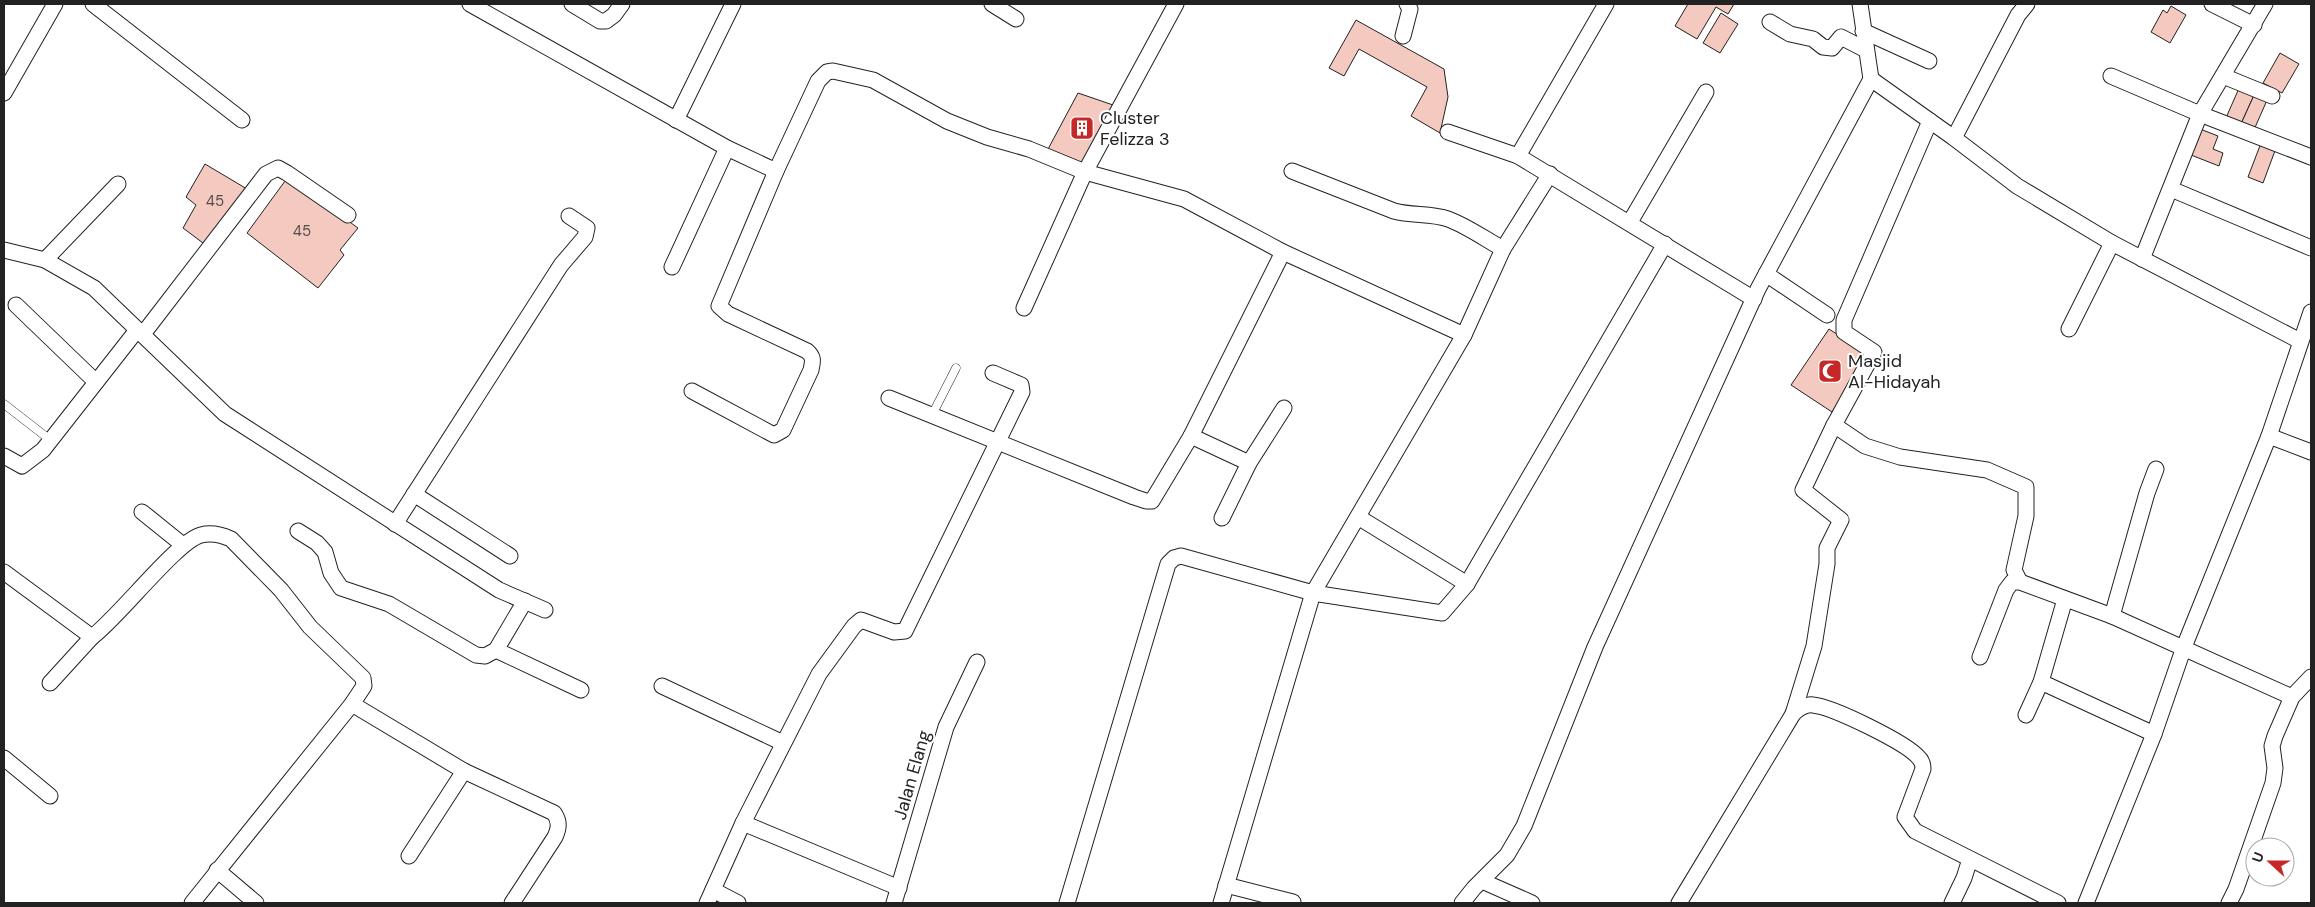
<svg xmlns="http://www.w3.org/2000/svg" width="2315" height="907" font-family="'DM Sans',sans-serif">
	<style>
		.building { fill: #f3c9c0; stroke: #222 }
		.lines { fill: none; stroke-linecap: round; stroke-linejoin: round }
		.lane-casing { stroke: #222; stroke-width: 9 }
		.street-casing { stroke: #222; stroke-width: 17 }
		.lane { stroke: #fff; stroke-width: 8 }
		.street { stroke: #fff; stroke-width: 15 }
		.labels { text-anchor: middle; stroke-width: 4; stroke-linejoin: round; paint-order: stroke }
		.number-label { font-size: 15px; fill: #564c4a }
		.poi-label { font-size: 18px; fill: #222; stroke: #fff; text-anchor: start }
		.street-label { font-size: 18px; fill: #222; stroke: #fff }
	</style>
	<rect width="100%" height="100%" fill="#fff"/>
	<g class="building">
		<path d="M1688 4H1734L1728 14 1716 7 1697 39 1675 26Z"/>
		<path d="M2171 6 2186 15 2170 43 2151 32 2163 10 2167 13Z"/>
		<path d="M1721 13 1738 24 1720 53 1703 43Z"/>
		<path d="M1356 20 1444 69 1448 97 1440 133 1411 116 1427 87 1359 49 1344 76 1329 68Z"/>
		<path d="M2280 53 2299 64 2282 93 2263 83Z"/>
		<path d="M2240 86 2255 93 2240 126 2225 120Z"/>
		<path d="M1078 93 1116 106 1084 169 1047 151Z"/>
		<path d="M2255 93 2268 98 2253 132 2240 126Z"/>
		<path d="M2200 129 2218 136 2213 149 2223 153 2219 166 2191 155Z"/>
		<path d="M2261 143 2276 148 2263 183 2248 177Z"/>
		<path d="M205 164 247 189 207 246 183 228 196 205 186 197Z"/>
		<path d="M288 177 358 228 340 250 344 255 318 288 247 233Z"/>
		<path d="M1829 329 1870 356 1832 412 1791 385Z"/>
	</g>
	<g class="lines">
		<g class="lane-casing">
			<g id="lane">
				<path d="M4 404 49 439"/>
				<path d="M932 415 956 368"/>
			</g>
		</g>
		<g class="street-casing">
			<g id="street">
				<path d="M93 4 242 120"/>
				<path d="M470 4 727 148 776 171 818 81 827 72 833 71 873 80 947 121 987 137 1029 149 1085 172 1184 199 1283 252 1464 335"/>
				<path d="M572 4 600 21H606L614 15 622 4"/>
				<path d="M992 4 1016 19"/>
				<path d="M2212 4 2254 25"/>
				<path d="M1770 22 1790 34 1813 39 1823 47 1832 48 1841 37 1866 50"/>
				<path d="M1863 31 1929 61"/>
				<path d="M1403 36 1410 9 1407 4"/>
				<path d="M2111 76 2200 114 2311 157"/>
				<path d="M2223 76 2272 96"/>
				<path d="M1871 79 1954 138 2017 186 2112 243 2300 341"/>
				<path d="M4 93 55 4"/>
				<path d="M676 120 733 4"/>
				<path d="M1448 132 1518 156 1754 299"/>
				<path d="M1954 138 2018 15 2027 4"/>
				<path d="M1518 156 1606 4"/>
				<path d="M1292 171 1394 211C1412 216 1431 213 1448 219 1467 226 1485 239 1503 249"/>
				<path d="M2171 189 2311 248"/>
				<path d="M1630 222 1706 92"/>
				<path d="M4 250 45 260 94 288 225 414 499 590 545 610"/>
				<path d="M2142 259 2200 114 2265 4"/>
				<path d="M45 260 118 184"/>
				<path d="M672 267 727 148"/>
				<path d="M1766 274 1827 315"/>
				<path d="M16 305 96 382"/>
				<path d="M1024 308 1085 172 1176 4"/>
				<path d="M2069 329 2112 243"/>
				<path d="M143 334 266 174 278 168 287 173 348 215"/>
				<path d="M692 391 774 435 783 430 811 370C813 361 814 357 807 351L728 314 719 306 776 171"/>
				<path d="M889 398 1134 497 1146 501H1152L1191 436 1283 252"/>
				<path d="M1834 425 1865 446 1900 457 1987 470 2026 487V516L2014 570 2020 582"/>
				<path d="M1191 436 1249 463"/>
				<path d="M2269 436 2311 452"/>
				<path d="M4 456 22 466 43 450 137 330"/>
				<path d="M414 494 510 556"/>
				<path d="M142 512 183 545"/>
				<path d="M1358 517 1467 584"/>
				<path d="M1222 518 1249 463 1284 408"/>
				<path d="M395 524 561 265 585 237 587 228 569 216"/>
				<path d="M298 531 317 543 325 552 331 573 341 588 389 604 476 655 485 656 496 650 525 601"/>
				<path d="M4 572 92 637C119 617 177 541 201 535 212 532 222 535 231 539L281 590 310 627 363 678 364 686 352 704 192 903"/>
				<path d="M2112 616 2147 493 2156 469"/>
				<path d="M496 650 581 690"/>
				<path d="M1980 657 2006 590 2012 582H2020L2112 616 2292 697"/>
				<path d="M2041 682 2154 734"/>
				<path d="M50 683 92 637"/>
				<path d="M662 686 783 743"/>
				<path d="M352 704 464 771 554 813C560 822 559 828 555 837L512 903"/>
				<path d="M1793 714 1814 646 1827 564V548L1841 520 1803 490 1834 425 1874 352 1844 332V320L1930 121"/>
				<path d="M2026 715 2041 682 2065 599"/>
				<path d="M4 758 50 796"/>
				<path d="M743 823 899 888"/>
				<path d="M409 856 464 771"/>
				<path d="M217 870 256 903"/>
				<path d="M1482 881 1532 903"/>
				<path d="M1226 885 1293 902"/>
				<path d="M713 890 738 903"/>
				<path d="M707 903 743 823 819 674 854 626 861 620 894 632 905 631 1022 392 1021 385 993 373"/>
				<path d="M894 903 946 727 977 662"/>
				<path d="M1067 903 1168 564 1174 558 1181 556 1313 593 1442 613 1467 584 1665 244"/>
				<path d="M1221 903 1313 593 1464 335 1503 249 1550 174"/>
				<path d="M1462 903 1474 888 1507 855 1524 826 1595 647 1758 289 1871 79 1860 4"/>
				<path d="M1679 903 1793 714C1798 709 1805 704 1813 705 1833 707 1907 743 1919 758 1922 761 1923 765 1923 769L1905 817 1915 831 2058 903"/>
				<path d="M1952 903 1964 878 1970 859"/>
				<path d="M2086 903 2154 734 2184 647 2269 436 2311 312"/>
				<path d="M2229 903 2236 889 2273 783 2275 768 2272 746 2275 736 2292 697 2311 677"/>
			</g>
		</g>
		<use href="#lane" class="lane"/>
		<use href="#street" class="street"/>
	</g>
	<defs>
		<g id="building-square" transform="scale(1.25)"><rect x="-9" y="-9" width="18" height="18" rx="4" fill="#c62828" stroke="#fff"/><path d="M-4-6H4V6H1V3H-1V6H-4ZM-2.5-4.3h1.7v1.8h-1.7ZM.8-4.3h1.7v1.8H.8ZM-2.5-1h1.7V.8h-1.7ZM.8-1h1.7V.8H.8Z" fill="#fff"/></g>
		<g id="mosque-square" transform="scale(1.25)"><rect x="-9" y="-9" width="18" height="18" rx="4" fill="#c62828" stroke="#fff"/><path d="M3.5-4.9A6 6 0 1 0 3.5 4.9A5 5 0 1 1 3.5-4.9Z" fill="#fff"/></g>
	</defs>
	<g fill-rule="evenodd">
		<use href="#building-square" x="1082" y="128"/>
		<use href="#mosque-square" x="1830" y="371"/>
	</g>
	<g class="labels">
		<g class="number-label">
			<text x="215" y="206">45</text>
			<text x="302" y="236">45</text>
		</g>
		<g class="poi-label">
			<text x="1100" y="124">Cluster<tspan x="1100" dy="21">Felizza 3</tspan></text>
			<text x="1848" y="367">Masjid<tspan x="1848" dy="21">Al-Hidayah</tspan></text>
		</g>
		<g class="street-label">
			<text transform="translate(912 775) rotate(-74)" y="6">Jalan Elang</text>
		</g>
	</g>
	<rect width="2315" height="907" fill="none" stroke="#222222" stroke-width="10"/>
	<g transform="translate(2270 862) rotate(291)"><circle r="24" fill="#ffffff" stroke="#a7a7a7"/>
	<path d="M0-4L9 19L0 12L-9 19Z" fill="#c62828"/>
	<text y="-8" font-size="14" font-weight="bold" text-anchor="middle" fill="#222222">U</text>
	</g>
</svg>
